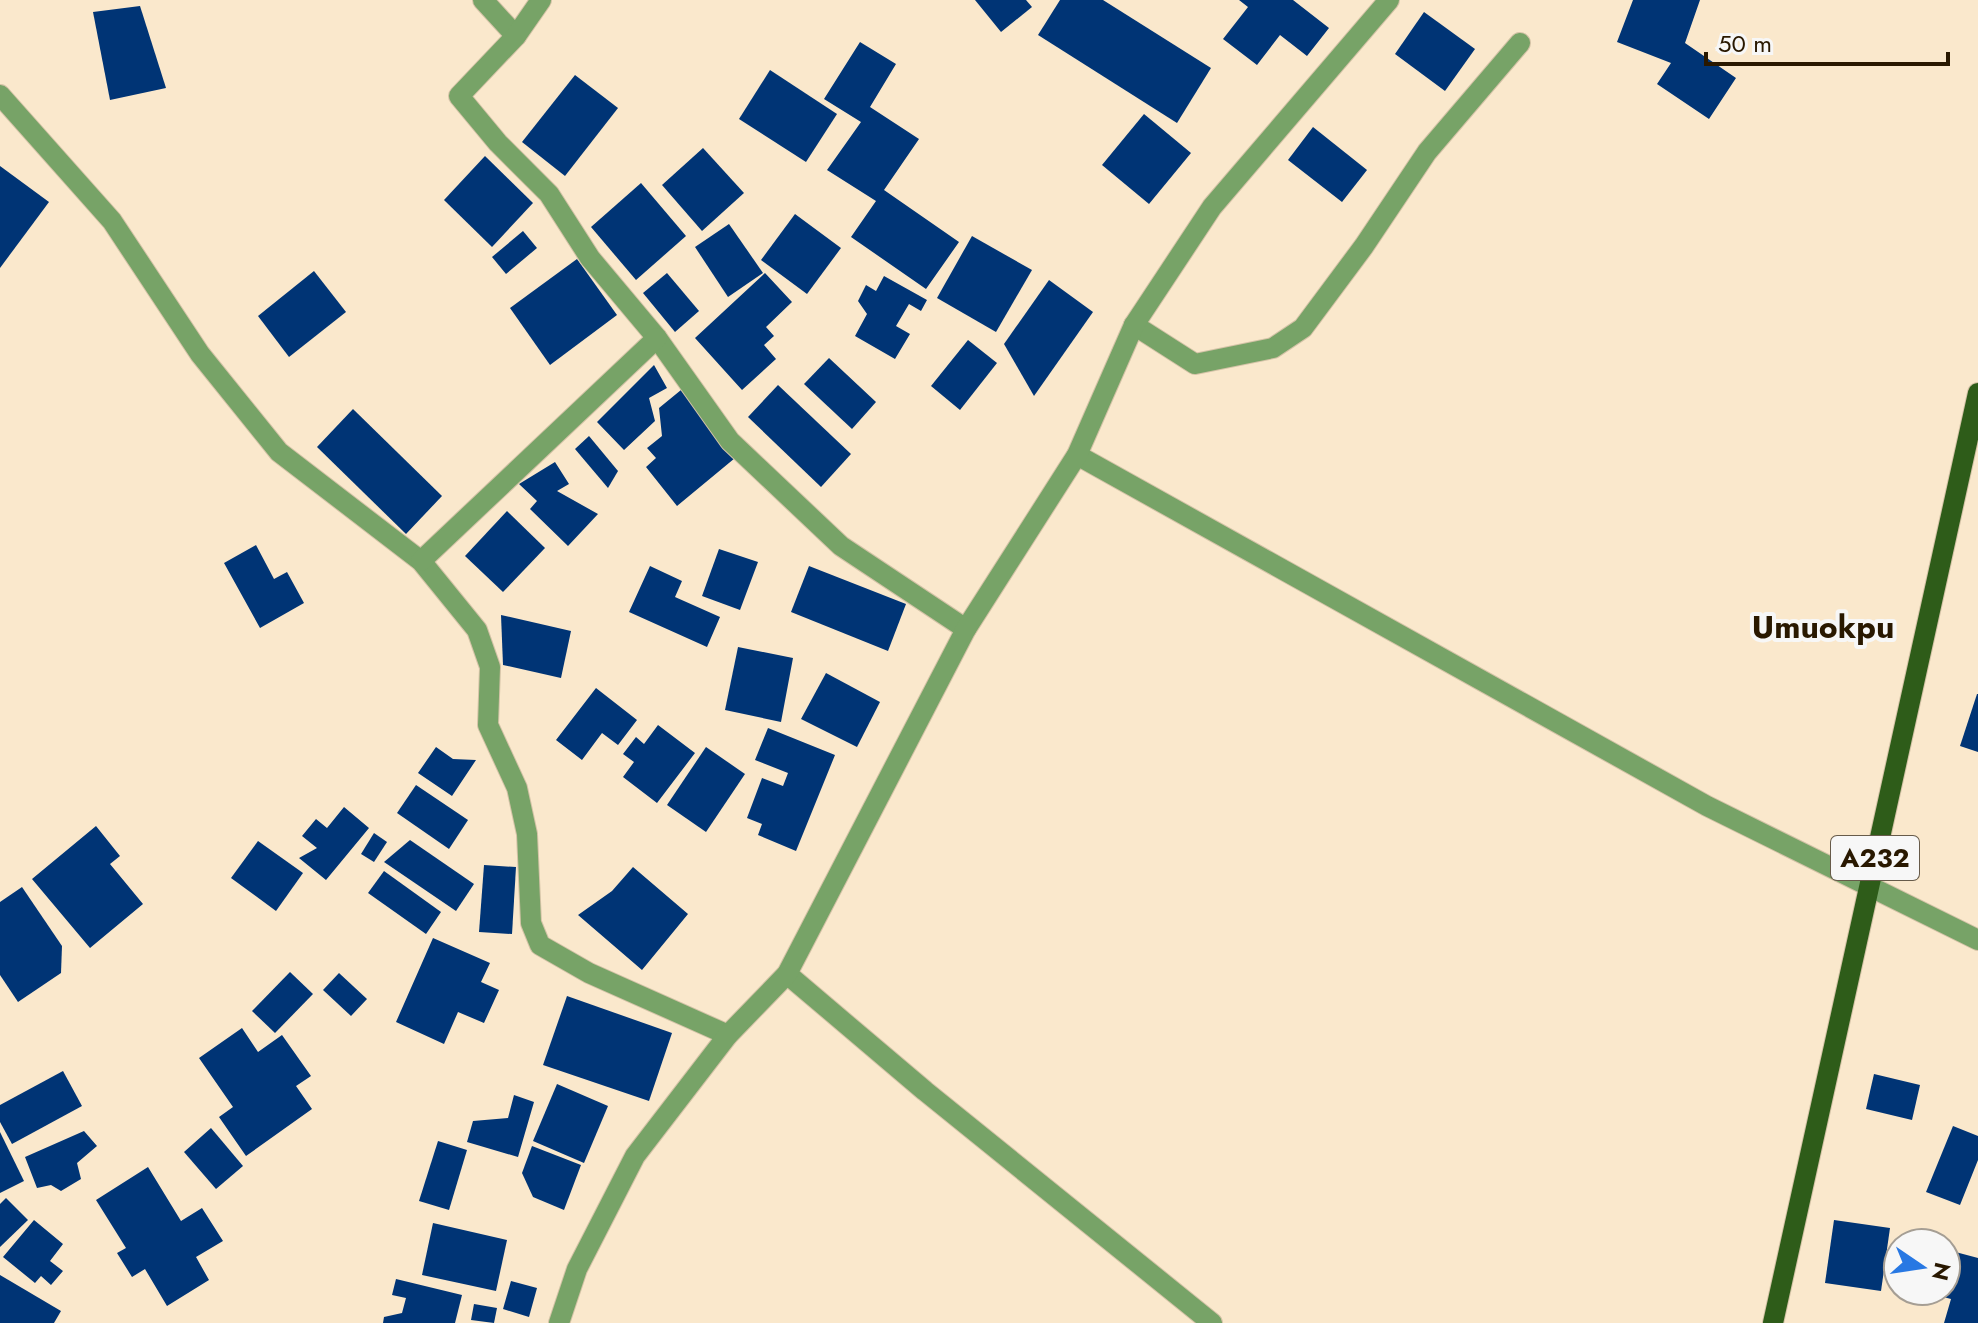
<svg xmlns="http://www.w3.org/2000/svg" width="1978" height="1323" font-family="Jost,sans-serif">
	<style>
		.building { fill: #003475 }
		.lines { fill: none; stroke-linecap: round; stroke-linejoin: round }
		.minor-casing { stroke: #d4c3a7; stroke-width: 22 }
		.primary-casing { stroke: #d4c3a7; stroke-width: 22 }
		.minor { stroke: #77a367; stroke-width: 20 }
		.primary { stroke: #2e5c19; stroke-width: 20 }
		.labels { text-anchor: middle; stroke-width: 8; stroke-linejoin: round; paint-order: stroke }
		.shield { fill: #f7f7f7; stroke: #675b4a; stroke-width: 2 }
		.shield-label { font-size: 26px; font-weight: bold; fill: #291800 }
		.quarter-label { font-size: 32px; font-weight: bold; fill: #291800; stroke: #f7f7f7 }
	</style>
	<rect width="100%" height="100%" fill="#fae8cc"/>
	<g class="building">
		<path d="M975 0H1026L1032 7 1001 32Z"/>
		<path d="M1060 0H1103L1211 68 1177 123 1038 35Z"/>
		<path d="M1239 0H1293L1329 28 1307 56 1280 35 1257 65 1223 39 1248 7Z"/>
		<path d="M1633 0H1700L1685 43 1736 78 1709 119 1657 84 1671 63 1617 42Z"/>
		<path d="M140 6 166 88 110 100 93 12Z"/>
		<path d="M1424 12 1475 49 1445 91 1395 54Z"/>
		<path d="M860 42 896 64 870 107 919 139 884 190 959 242 926 289 851 237 876 201 827 170 861 122 824 99Z"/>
		<path d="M770 70 837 114 806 162 739 119Z"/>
		<path d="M575 75 618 108 565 176 522 142Z"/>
		<path d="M1144 114 1191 153 1149 204 1102 165Z"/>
		<path d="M1313 127 1367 170 1342 202 1288 160Z"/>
		<path d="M703 148 744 193 702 231 662 185Z"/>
		<path d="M485 156 533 203 492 247 444 200Z"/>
		<path d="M0 166 49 202 0 268Z"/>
		<path d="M641 183 686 236 636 280 591 227Z"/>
		<path d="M795 214 841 248 807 294 761 260Z"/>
		<path d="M729 224 763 273 728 297 695 247Z"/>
		<path d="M523 231 537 248 506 274 492 257Z"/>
		<path d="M972 236 1032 270 996 332 937 298Z"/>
		<path d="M577 259 617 315 550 365 510 308Z"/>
		<path d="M314 271 346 312 289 357 258 316Z"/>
		<path d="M667 273 699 311 675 332 643 293Z"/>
		<path d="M765 273 792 302 766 327 774 336 764 345 776 359 742 390 695 338Z"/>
		<path d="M884 276 927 300 921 311 909 304 896 326 910 334 895 359 855 336 867 314 858 301 866 285 876 291Z"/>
		<path d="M1049 280 1093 312 1034 396 1004 344Z"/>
		<path d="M968 340 997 363 960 410 931 386Z"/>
		<path d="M829 358 876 402 852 429 804 384Z"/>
		<path d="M654 365 667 388 649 398 655 421 624 450 597 422Z"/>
		<path d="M778 385 851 454 821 487 748 417Z"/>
		<path d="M681 390 735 458 677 506 646 467 656 458 647 448 662 436 659 408Z"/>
		<path d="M353 409 442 496 406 534 317 447Z"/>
		<path d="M589 436 618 471 608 488 575 449Z"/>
		<path d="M555 462 569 484 557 491 598 514 568 546 530 509 537 501 519 484Z"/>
		<path d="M507 511 545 548 503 592 465 556Z"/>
		<path d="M256 545 274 579 287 572 304 603 260 628 224 563Z"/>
		<path d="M719 549 758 562 740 610 702 596Z"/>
		<path d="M650 566 682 581 675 597 720 617 707 647 629 612Z"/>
		<path d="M809 566 906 604 888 651 791 612Z"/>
		<path d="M501 615 571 631 561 678 503 665Z"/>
		<path d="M738 647 793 658 781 722 725 710Z"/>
		<path d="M826 673 880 702 857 747 801 719Z"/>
		<path d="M596 688 637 720 618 745 602 733 582 760 556 740Z"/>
		<path d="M1977 694H1978V752L1960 746Z"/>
		<path d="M658 725 695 753 657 803 623 777 634 762 623 754 636 737 644 744Z"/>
		<path d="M768 728 835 755 796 851 758 835 762 824 747 818 762 778 783 786 788 773 755 760Z"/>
		<path d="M436 747 453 759 476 760 452 796 418 773Z"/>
		<path d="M706 747 745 774 706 832 667 805Z"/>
		<path d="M416 785 468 820 449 849 397 813Z"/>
		<path d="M344 807 369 828 326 880 299 858 317 848 302 836 316 819 327 828Z"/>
		<path d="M96 826 120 856 110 864 143 904 90 948 32 879Z"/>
		<path d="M374 833 387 842 374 862 361 854Z"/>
		<path d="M410 840 474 884 456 911 384 862Z"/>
		<path d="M258 841 303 873 276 911 231 878Z"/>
		<path d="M484 865 516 867 512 934 479 932Z"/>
		<path d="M633 867 688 914 642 970 578 915 612 891Z"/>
		<path d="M384 871 441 912 426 934 368 893Z"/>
		<path d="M22 887 62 946 61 973 18 1002 0 975V902Z"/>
		<path d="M433 938 490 963 481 982 499 990 484 1023 458 1012 444 1044 396 1022Z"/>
		<path d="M290 972 313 994 275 1033 252 1011Z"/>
		<path d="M339 973 367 999 351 1016 323 990Z"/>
		<path d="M567 996 672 1033 649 1101 543 1065Z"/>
		<path d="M242 1028 258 1052 282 1035 311 1076 296 1086 312 1109 246 1156 219 1117 233 1107 199 1058Z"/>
		<path d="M63 1071 82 1106 12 1144 0 1122V1105Z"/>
		<path d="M1874 1074 1920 1085 1912 1120 1866 1109Z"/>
		<path d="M557 1084 608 1106 584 1163 533 1141Z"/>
		<path d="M514 1095 534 1102 518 1157 467 1142 473 1121 508 1118Z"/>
		<path d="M1953 1126 1978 1136V1160L1960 1205 1926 1192Z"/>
		<path d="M211 1128 243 1166 216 1189 184 1152Z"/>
		<path d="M84 1131 97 1146 77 1163 81 1179 61 1191 51 1185 37 1188 25 1157Z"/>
		<path d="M0 1132 24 1181 0 1193Z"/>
		<path d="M438 1141 467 1150 449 1210 419 1201Z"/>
		<path d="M532 1146 581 1165 564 1210 533 1197 522 1173Z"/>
		<path d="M148 1167 181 1221 202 1208 223 1241 196 1257 209 1280 167 1306 145 1269 132 1277 117 1253 126 1248 96 1200Z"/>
		<path d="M6 1198 28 1220 0 1247V1204Z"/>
		<path d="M34 1220 63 1244 50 1261 63 1271 51 1285 41 1276 35 1283 3 1257Z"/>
		<path d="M1834 1220 1890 1228 1881 1291 1825 1283Z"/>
		<path d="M433 1223 507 1240 496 1291 422 1275Z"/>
		<path d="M1948 1250 1978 1258V1323H1944L1951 1299 1936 1295 1937 1291H1946Z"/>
		<path d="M0 1275 61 1311 54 1323H0Z"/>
		<path d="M396 1279 462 1295 455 1323H383L384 1317 402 1313 406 1298 392 1295Z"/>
		<path d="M511 1281 537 1288 529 1317 503 1309Z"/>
		<path d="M474 1304 497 1308 494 1323 471 1320Z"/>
	</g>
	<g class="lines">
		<g class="minor-casing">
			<g id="minor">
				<path d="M483 0 516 36"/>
				<path d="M541 0 516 36 459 96 498 143 549 194 590 258 657 338 730 441 841 546 966 629"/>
				<path d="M0 95 112 221 200 354 279 452 421 561 477 630 490 667 488 725 517 788 527 834 531 923 540 945 589 973 728 1035"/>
				<path d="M1134 325 1195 364 1273 348 1303 328 1364 246 1427 152 1520 43"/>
				<path d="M1077 455 1707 806 1978 940"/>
				<path d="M421 561 657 338"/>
				<path d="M787 974 925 1091 1212 1323"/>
				<path d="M559 1323 577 1269 635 1156 728 1035 787 974 966 629 1077 455 1134 325 1212 207 1389 0"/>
			</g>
		</g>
		<g class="primary-casing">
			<path id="primary" d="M1773 1323 1978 393"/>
		</g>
		<use href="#minor" class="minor"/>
		<use href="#primary" class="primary"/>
	</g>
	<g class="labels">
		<rect class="shield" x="1831" y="836" width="88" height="44" rx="6"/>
		<g class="shield-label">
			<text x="1875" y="867">A232</text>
		</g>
		<g class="quarter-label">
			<text x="1823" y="638">Umuokpu</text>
		</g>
	</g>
	<g transform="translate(1922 1267) rotate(103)"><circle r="38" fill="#f7f7f7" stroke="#a59e94" stroke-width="2"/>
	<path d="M0-6L14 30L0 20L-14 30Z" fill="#2878e3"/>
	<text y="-12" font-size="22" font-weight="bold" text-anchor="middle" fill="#291800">N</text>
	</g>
	<path d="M1706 52v12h242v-12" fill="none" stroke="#291800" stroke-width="4"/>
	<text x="1718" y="52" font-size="24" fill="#291800" stroke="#f7f7f7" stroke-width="6" paint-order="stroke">50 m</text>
</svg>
